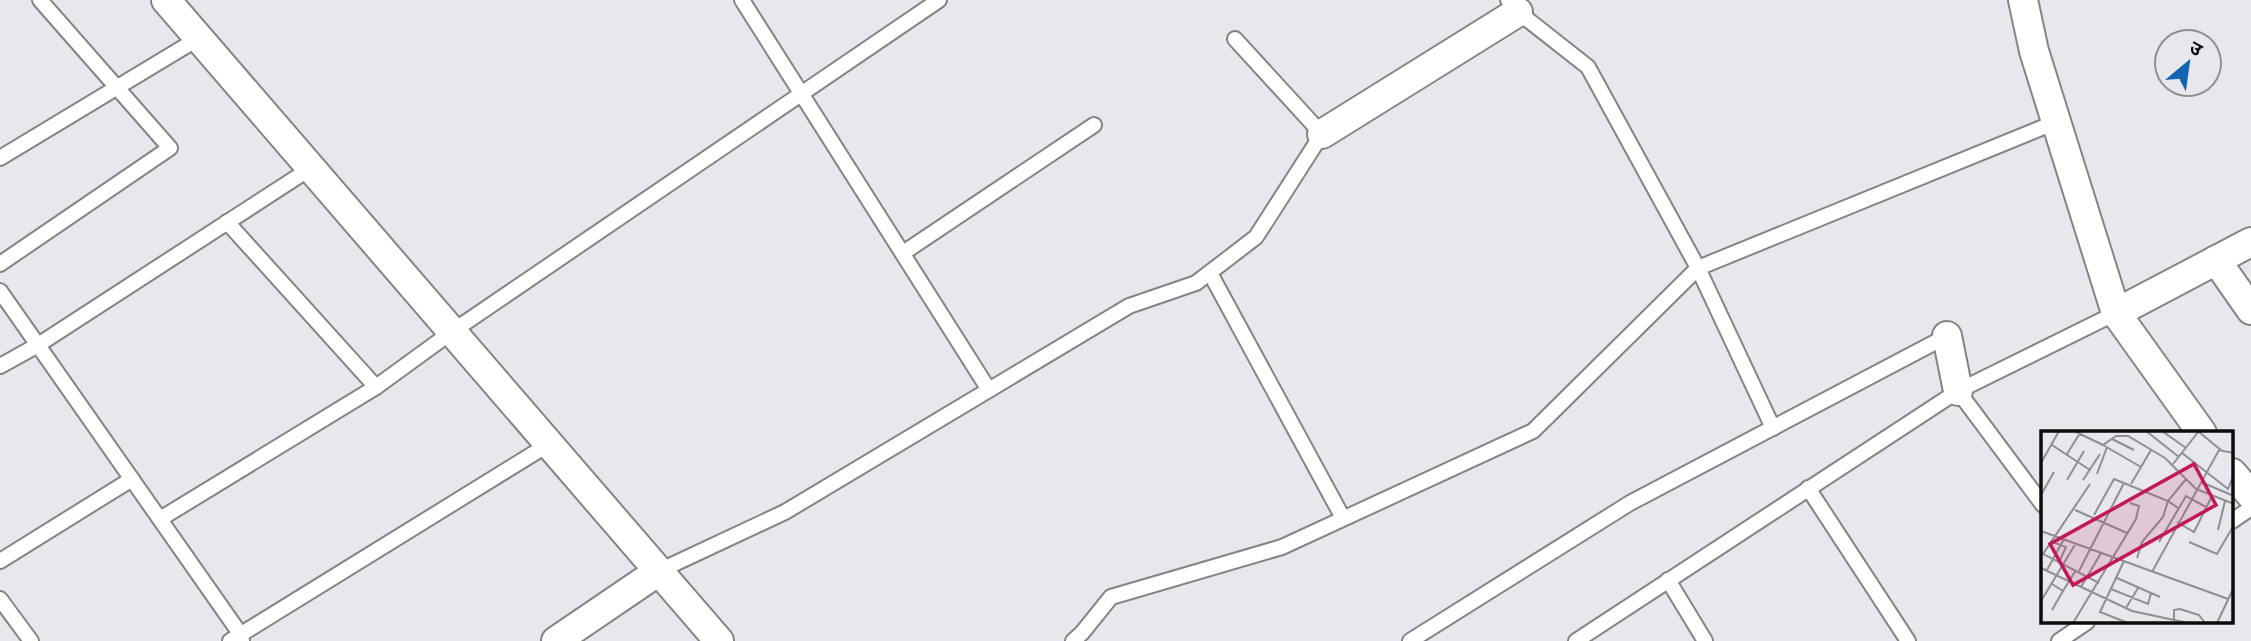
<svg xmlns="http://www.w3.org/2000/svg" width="2251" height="641" font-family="'DM Sans','Noto Sans Devanagari',sans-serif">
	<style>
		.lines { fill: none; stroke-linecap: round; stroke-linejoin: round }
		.lane-casing { stroke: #838488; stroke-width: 18 }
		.street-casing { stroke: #838488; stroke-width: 32 }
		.lane { stroke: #fff; stroke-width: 14 }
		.street { stroke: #fff; stroke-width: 28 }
		.inset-road { fill: none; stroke: #8f8f93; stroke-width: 2 }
		.view { fill: #c2185b; fill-opacity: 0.15; stroke: #c2185b; stroke-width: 3.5 }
		.inset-edge { fill: none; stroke: #0c0c0e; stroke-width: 3.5 }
	</style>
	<rect width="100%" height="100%" fill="#e7e7ec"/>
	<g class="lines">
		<g class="lane-casing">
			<g id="lane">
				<path d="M742 0 989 390"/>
				<path d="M0 158 199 38"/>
				<path d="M227 222 376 387"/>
				<path d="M903 253 1094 125"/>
				<path d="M0 264 170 148 40 0"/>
				<path d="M1210 273 1343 518"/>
				<path d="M0 291 241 635 242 641"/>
				<path d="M0 366 38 345 311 168"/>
				<path d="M1958 391 2043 505"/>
				<path d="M1773 428 1698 268 2056 122"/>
				<path d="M1808 488 1908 641"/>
				<path d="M160 519 376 387 453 331 939 0"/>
				<path d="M2232 521 2251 508"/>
				<path d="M0 561 132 479"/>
				<path d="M659 571 785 512 1129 306 1196 283 1256 237 1322 134 1235 39"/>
				<path d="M1668 580 1705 641"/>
				<path d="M0 599 31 641"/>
				<path d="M230 641 549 444"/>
				<path d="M1073 641 1082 633 1111 597 1282 547 1533 431 1698 268 1588 67 1518 12 1508 0"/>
				<path d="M1410 641 1630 503 1947 336"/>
				<path d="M1576 641 1958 391 2116 313"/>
				<path d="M2059 641 2087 622"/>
			</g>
		</g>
		<g class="street-casing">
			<g id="street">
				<path d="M166 0 719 641"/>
				<path d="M2023 0 2034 51 2116 313 2202 433"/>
				<path d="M1322 134 1518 12"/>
				<path d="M2216 260 2251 310"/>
				<path d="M2116 313 2251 242"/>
				<path d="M1947 336 1958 391"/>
				<path d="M2232 473 2251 495"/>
				<path d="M556 641 659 571"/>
			</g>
		</g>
		<use href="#lane" class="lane"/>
		<use href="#street" class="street"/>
	</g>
	<g transform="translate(2041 431)">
		<rect width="192" height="192" fill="#e7e7ec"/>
		<path class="inset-road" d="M33 0 62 14 75 5H87L124 27 155 58 193 73M105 0 138 26M121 0 145 17M158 1 181 20M71 8 93 19M11 14 49 39M62 14 100 36M141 22 187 58 193 43M26 23 39 2M0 32 18 0M132 33 158 0M56 43 66 16M26 49 43 20M42 49 59 23M160 51 193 65M49 53 2 123 58 152M90 53 110 19M0 64 13 41M137 77 127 70 145 48M34 79 86 102M53 84 73 48 127 70 122 86 101 111 96 127M136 91 153 101 171 65M177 99 184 70M0 100 187 168M9 110 25 116 18 131M118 111 145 65 165 76M148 111 176 123 193 94M83 130 59 181 87 192M0 137 91 180 147 192M6 139 23 108M38 140 83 52M111 141 178 19 193 22M76 147 119 166M11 153 22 160 11 179M40 156 60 122M70 158 107 173 110 162M22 160 35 139M0 170 35 112M85 177 97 157M133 188V179L139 178 158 184 164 192M32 192 95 88 98 75 89 72M176 192 193 156"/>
		<path class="view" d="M153 33 175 74 32 154 9 113Z"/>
		<rect width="192" height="192" class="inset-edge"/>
	</g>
	<g transform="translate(2188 63) rotate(29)"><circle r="33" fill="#e7e7ec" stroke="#8f8f93" stroke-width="2"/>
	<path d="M0-5L12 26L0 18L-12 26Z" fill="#1365b3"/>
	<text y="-10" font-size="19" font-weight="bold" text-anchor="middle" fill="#0c0c0e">उ</text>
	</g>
</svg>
